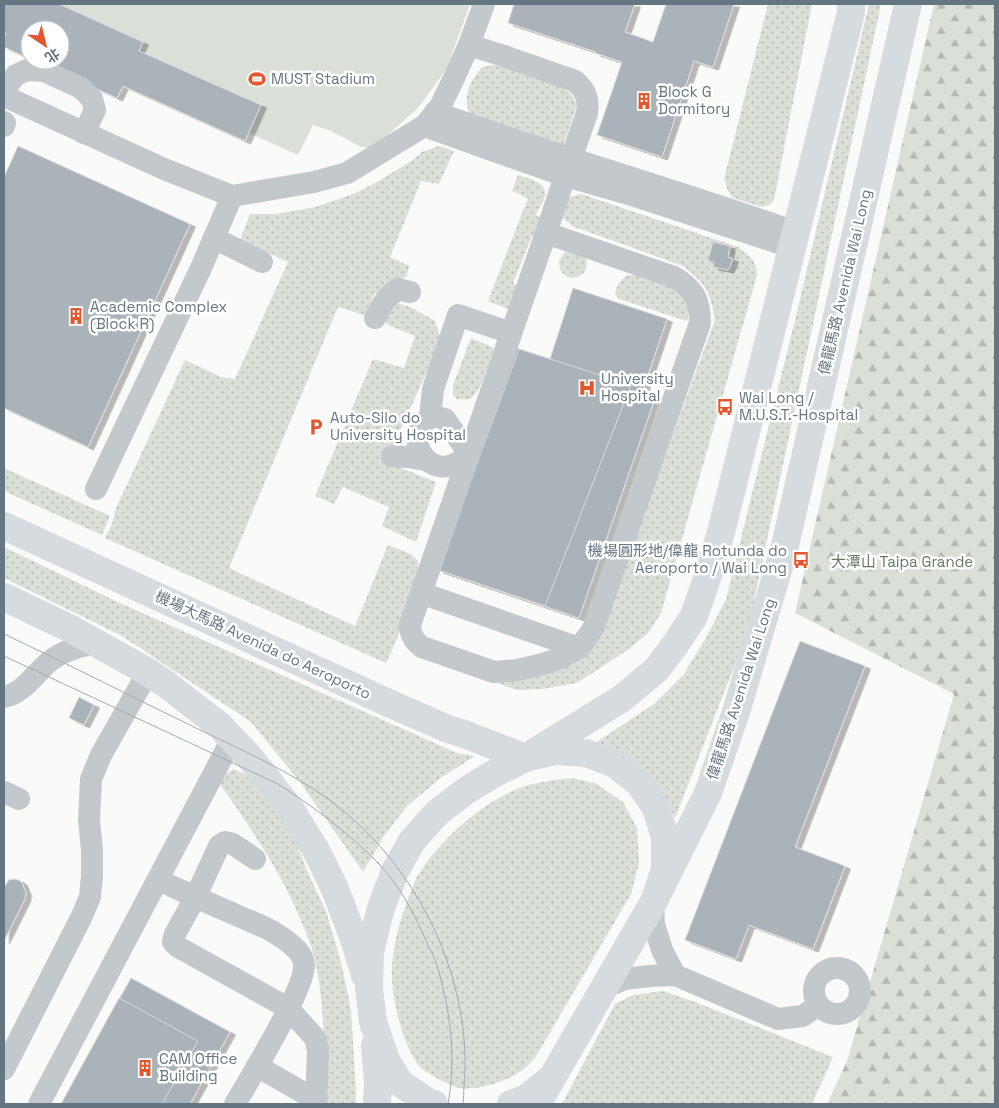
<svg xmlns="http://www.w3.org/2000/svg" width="999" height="1108" font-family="'Space Grotesk','Noto Sans SC',sans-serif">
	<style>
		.grass { fill: url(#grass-dots) }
		.forest { fill: url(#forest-firs) }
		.pitch { fill: #dadfd7 }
		.building { fill: #aab3b9; stroke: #dcdcda; filter: url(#shadow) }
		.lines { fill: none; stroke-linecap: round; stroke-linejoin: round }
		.minor { stroke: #c3c8cc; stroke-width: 22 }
		.major { stroke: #d6dbdf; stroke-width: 28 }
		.tram { stroke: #a2aab0; stroke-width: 1 }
		.labels { text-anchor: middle; stroke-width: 5; stroke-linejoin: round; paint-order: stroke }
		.poi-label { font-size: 15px; fill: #657683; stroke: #fff; text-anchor: start }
		.street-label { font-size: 15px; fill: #657683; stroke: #fff }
		.park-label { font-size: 15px; fill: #687a64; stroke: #fff }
	</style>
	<defs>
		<pattern id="grass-dots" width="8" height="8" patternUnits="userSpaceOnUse" patternTransform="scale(1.25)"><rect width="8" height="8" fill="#dadfd7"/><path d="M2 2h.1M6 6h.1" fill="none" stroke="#b4b9b4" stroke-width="1.8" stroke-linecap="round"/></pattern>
		<pattern id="forest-firs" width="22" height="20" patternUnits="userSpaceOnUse" patternTransform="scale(1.25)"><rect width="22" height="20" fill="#dadfd7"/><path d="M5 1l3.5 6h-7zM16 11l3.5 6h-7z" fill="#b4b9b4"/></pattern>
		<filter id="shadow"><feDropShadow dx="5.5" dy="3" stdDeviation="0" flood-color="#0004"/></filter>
	</defs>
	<rect width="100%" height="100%" fill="#fafaf8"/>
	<g class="grass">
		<path d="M768 4H812L774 200 769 205 762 207 733 198 728 191 724 179Z"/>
		<path d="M869 4H881L747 634 675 818 662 792 636 766 589 747 654 704 684 674 706 638 726 599 797 312Z"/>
		<path d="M493 65 506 67 565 88 573 97 577 105 562 149 469 113C463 95 470 81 482 67Z"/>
		<path d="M439 146 454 151 439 184 421 181 390 257 409 266 407 276 392 284 381 294 375 293 364 315 338 307 229 568 355 626 388 545 411 554 418 561 417 577 400 632 386 663 105 538 112 524 116 508 185 360 221 377 235 379 288 262 240 240 250 214H276L315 207 354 194 377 182 413 160 422 152Z"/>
		<path d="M518 175C527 178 548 182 545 196 543 202 539 209 536 215L545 221 540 237 532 236 513 283 523 290 513 311 488 301 528 198 512 191Z"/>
		<path d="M581 194 738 247C750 257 756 259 757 275L661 613 648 633 629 649 577 683 543 689 516 690 489 680 602 627 715 320C710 291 706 284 683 266L572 226 564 219 561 214 564 198Z"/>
		<path d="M568 250 584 255C597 278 559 289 559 261L564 253Z"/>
		<path d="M627 275H634L678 289C687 296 690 310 687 321L619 299 615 294C617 285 620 281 627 275Z"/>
		<path d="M398 303 412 308 435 321 440 336 438 347 386 462 436 482 416 542 382 526 389 507 343 487 334 504 315 496 373 359 404 368 415 336 388 325 386 323 385 316Z"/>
		<path d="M471 338 494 348C490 361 481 394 469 399 465 400 461 399 457 399L453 395V385Z"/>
		<path d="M4 468 110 516 102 535 4 491Z"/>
		<path d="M4 547 122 604 457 753 475 756 442 777 407 806 384 836 363 872 300 782 251 722 122 636 4 578Z"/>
		<path d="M234 769 246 775 284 821 298 848 308 873 326 911 341 962 351 1010 356 1090V1104H324C324 1053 326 1000 312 949 310 942 307 935 304 928 284 876 252 830 220 784L226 774Z"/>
		<path d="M573 778 597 784 623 802 637 828 639 863 631 894 535 1058C531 1061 528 1066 524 1069 511 1079 492 1086 475 1088 471 1088 465 1089 460 1088 452 1087 426 1073 420 1067 402 1046 390 993 392 966 394 939 402 913 412 889 414 883 416 877 420 872 441 839 481 804 517 789 535 782 554 780 573 778Z"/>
		<path d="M663 991 695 1002 833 1057 812 1104H562L615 1004 633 995Z"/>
	</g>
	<path class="forest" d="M934 4H995V1104H827L847 1061 954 694 795 613Z"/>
	<path class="pitch" d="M4 4H470L447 68 418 108 373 148 361 147 331 131 313 125 298 155 249 133 123 86 117 98 33 60H60V30H30V59L4 47V39L6 34 4 33Z"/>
	<g class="building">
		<path d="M4 4H59L143 42 139 51 261 105 245 141 123 86 117 98 33 60H60V30H30V59L4 47V39L6 33H4Z"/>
		<path d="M514 4H635L625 32 653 42 666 4H734L713 67 694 61 662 157 597 135 622 62 595 53 596 52 508 23Z"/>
		<path d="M18 146 190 224 88 447 4 408V177Z"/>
		<path d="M713 242 730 246 728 257 733 259 729 269 728 270 713 267 714 262 708 261Z"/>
		<path d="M573 288 667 319 643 390 656 395 579 618 438 570 514 347 550 359Z"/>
		<path d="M519 349 631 385 545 606 438 570Z"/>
		<path d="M800 641 865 666 795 847 845 866 813 949 749 925 736 959 685 940Z"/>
		<path d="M79 697 94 705 84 725 69 718Z"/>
		<path d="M14 879 19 880 22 883 26 893 25 899 4 941V886H5L9 880Z"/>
		<path d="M131 978 230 1032 190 1104H61Z"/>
		<path d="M119 998 198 1041 162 1104H61Z"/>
	</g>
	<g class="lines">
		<g class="minor">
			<path d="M469 45 504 56 575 81C586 91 589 98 587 113L565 176 546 233 410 625C410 635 414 641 422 647L494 672 517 670 539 665 561 658 579 648 593 629 700 323C700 300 694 289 674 277L546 233"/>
			<path d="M4 96 164 169 232 196 314 182 347 173 424 126 440 107 454 78 469 45 484 4"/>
			<path d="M4 96 7 86 16 75 27 70 44 71 81 88 92 99 95 110 84 133"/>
			<path d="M435 112C554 156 676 189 795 232"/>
			<path d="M4 122 5 123 4 126"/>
			<path d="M424 126 565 176 632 195 791 247"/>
			<path d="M214 238 262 262"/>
			<path d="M375 318C381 306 386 297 398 289L410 292"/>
			<path d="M430 417 433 389 458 315 511 333"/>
			<path d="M430 417H438L445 419 469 454C464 458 459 463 452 465 431 473 410 449 420 429 422 424 426 421 430 417Z"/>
			<path d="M392 456 408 457 425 460"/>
			<path d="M96 489 201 268 232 196"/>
			<path d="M421 593 579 648"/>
			<path d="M4 697C24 693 35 673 50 661 63 651 81 645 97 644"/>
			<path d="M4 792 19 799"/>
			<path d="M255 859 233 844 225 842 219 846 195 898 175 934 173 942 178 947 288 1008 315 1038 318 1050 316 1104"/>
			<path d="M158 880C183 891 207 903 232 913 244 919 258 924 270 930 282 937 303 950 304 964 307 985 248 1082 235 1104"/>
			<path d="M653 903 654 924 662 950 675 975"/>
			<circle cx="837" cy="991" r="23"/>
			<path d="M603 988 625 979 649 976 675 975 778 1019 803 1016 818 1005"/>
			<path d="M257 1066 316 1100"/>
			<path d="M4 1069 81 918 90 897 92 876V850L89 820 91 779 101 755 148 672"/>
			<path d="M39 1104 232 739"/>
		</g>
		<g class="major">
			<path d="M4 526 393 705 448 729 464 734 526 758"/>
			<path d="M4 597 71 629 148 672 166 684 220 726 252 760 291 810 317 852 335 889 354 939 365 975"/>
			<path d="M535 752 621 699 656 670 675 645 694 616 705 584 720 536 851 12V4"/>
			<path d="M656 897 708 793 736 712 784 550 908 4"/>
			<path d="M375 1046 378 1082 377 1104"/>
			<path d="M434 1104 428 1102 400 1083 386 1060 373 1022 369 988 370 952 380 911 395 871 412 841 437 813 467 790 495 773 526 758 555 751 586 753 615 764 639 783 656 808 665 837V868L656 897 653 903 537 1104"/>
			<path d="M511 1104 525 1099 548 1081"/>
		</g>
		<g class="tram">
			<path d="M4 634C68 664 130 696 194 727 249 754 310 779 356 822 424 884 467 978 465 1070 464 1082 464 1093 463 1104"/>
			<path d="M4 656 278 784C314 807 349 833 379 864 398 884 412 909 423 934 428 946 435 957 438 969 451 1012 456 1060 448 1104"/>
		</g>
	</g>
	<defs>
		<g id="stadium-bare" transform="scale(1.35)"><path d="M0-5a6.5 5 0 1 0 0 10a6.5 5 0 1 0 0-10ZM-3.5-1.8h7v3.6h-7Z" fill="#e4572e" stroke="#fff" stroke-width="2.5" paint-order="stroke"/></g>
		<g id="building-bare" transform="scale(1.35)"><path d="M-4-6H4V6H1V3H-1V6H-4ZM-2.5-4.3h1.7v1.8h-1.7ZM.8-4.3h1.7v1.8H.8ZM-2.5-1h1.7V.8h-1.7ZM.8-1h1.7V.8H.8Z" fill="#e4572e" stroke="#fff" stroke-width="2.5" paint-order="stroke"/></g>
		<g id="hospital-bare" transform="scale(1.35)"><path d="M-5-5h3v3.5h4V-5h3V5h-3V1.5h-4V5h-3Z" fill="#e4572e" stroke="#fff" stroke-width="2.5" paint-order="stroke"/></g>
		<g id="bus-bare" transform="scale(1.35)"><path d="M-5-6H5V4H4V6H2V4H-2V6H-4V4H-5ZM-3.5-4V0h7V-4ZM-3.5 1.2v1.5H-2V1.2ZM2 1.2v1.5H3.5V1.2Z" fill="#e4572e" stroke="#fff" stroke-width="2.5" paint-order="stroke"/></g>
		<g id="parking-bare" transform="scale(1.35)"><path d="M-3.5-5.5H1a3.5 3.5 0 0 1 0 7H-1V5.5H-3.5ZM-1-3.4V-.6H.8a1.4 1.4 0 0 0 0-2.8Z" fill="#e4572e" stroke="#fff" stroke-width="2.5" paint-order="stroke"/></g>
	</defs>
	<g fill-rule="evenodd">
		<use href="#stadium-bare" x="257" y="79"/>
		<use href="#building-bare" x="644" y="101"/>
		<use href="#building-bare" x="76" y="316"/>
		<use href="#hospital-bare" x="587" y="388"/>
		<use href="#bus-bare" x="725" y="407"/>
		<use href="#parking-bare" x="316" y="427"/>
		<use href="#bus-bare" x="801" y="560"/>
		<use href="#building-bare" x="145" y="1068"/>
	</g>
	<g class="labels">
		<g class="poi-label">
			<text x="271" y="84">MUST Stadium</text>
			<text x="658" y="97">Block G<tspan x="658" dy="17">Dormitory</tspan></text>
			<text x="90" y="312">Academic Complex<tspan x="90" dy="17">(Block R)</tspan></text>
			<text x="601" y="384">University<tspan x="601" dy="17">Hospital</tspan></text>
			<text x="739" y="403">Wai Long /<tspan x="739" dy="17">M.U.S.T.-Hospital</tspan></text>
			<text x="330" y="423">Auto-Silo do<tspan x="330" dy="17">University Hospital</tspan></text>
			<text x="787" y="556" text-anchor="end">機場圓形地/偉龍 Rotunda do<tspan x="787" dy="17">Aeroporto / Wai Long</tspan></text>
			<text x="159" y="1064">CAM Office<tspan x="159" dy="17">Building</tspan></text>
		</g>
		<g class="street-label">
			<text transform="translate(845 282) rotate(-77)" y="5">偉龍馬路 Avenida Wai Long</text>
			<text transform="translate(263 645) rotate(25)" y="5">機場大馬路 Avenida do Aeroporto</text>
			<text transform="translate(741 689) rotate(-72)" y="5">偉龍馬路 Avenida Wai Long</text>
		</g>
		<g class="park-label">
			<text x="902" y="567">大潭山 Taipa Grande</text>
		</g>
	</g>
	<rect width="999" height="1108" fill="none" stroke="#657683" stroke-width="10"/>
	<g transform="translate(45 45) rotate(145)"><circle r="24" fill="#ffffff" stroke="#c1c8cd"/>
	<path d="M0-4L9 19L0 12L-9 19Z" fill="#e4572e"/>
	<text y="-8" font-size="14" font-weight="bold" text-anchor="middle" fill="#657683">北</text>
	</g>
</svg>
